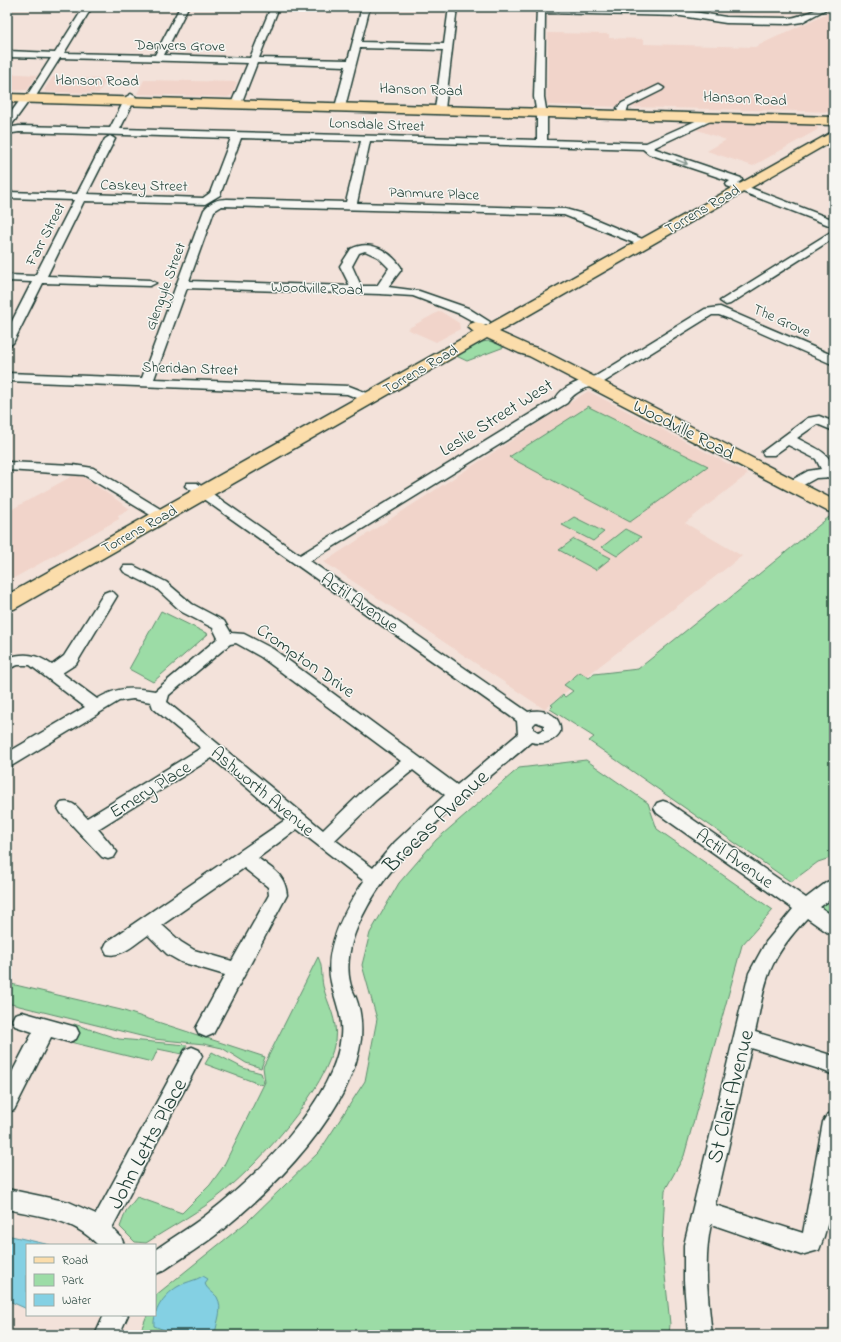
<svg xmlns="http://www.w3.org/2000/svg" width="841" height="1342" font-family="'Indie Flower',sans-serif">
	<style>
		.built { fill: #f1d4ca }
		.green { fill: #9cdca6; stroke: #5e8c6d }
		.water { fill: #84d0e3; stroke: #5c959d }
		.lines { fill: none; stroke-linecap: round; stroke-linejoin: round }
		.minor-casing { stroke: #1f3d34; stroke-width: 3 }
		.major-casing { stroke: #1f3d34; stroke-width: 3 }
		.minor { fill: #f6f6f2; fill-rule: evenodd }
		.major { fill: #fbddab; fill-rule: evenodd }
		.oneway { stroke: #8a9a93 }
		.labels { text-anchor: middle; stroke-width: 3; stroke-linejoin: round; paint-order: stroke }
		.far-street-label { font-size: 15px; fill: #1f3d34; stroke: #f6f6f2 }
		.street-label { font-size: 18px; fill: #1f3d34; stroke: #f6f6f2 }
		.near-street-label { font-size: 22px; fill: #1f3d34; stroke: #f6f6f2 }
	</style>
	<rect width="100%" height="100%" fill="#f3e2da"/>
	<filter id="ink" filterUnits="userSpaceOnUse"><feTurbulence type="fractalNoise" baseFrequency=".025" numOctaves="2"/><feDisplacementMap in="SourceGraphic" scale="8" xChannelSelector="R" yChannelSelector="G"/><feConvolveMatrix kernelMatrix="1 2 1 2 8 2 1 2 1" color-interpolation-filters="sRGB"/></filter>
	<g filter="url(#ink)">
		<g class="built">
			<path d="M834 10V112L550 105 547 103 548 33 609 34V38L644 39V44L755 47Z"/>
			<path d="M7 74H20L37 75 27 90 7 91Z"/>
			<path d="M53 77 106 79 99 93 46 92 44 90Z"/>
			<path d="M144 80 237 82 232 95 228 97 137 94Z"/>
			<path d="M712 121 812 123 818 127 817 130 753 166 707 151 726 140 695 129Z"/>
			<path d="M440 311 459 323 460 329 436 342 407 329Z"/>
			<path d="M588 391 748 474 685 523 742 556 544 709 324 562Z"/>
			<path d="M74 475 82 476 130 509 118 515 119 519 7 582V512Z"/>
		</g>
		<g class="green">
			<path d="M489 341 507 346 467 361 454 355 474 343Z"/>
			<path d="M589 406V407L708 466 630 522 509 457Z"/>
			<path d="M574 517 604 532 593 541 562 525Z"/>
			<path d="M829 517 834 520V859L831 860 830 858 818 862 791 882 589 741 594 737 550 709 553 706 551 705 563 695 565 697 573 691 564 685 580 672 589 678 594 674 638 669 718 605 726 601Z"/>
			<path d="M625 529 641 537 617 556 602 547Z"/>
			<path d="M574 539 611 558 596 570 559 550Z"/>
			<path d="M161 611 208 634 153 682 129 669Z"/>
			<path d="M586 760 648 803 657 829 773 910 742 945 684 1156 665 1190 662 1246 670 1324 669 1335H144L141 1330 147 1315H155L156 1295 248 1221 319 1152 365 1081 377 1019 362 965 370 933 399 883 436 840 519 768Z"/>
			<path d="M834 891V919L818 908Z"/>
			<path d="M318 957C323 966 321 976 323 986 328 1006 338 1019 335 1041 327 1089 261 1161 225 1191 201 1211 172 1226 146 1243L135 1242 120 1227 126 1211 137 1197 182 1213 210 1185 223 1167 265 1082 263 1067Z"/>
			<path d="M7 983 121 1010 265 1057 261 1068 246 1063 222 1048 204 1044 153 1039 7 1003Z"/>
			<path d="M74 1024 119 1039 187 1045 182 1054 158 1049 152 1062 66 1041Z"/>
			<path d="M212 1052 243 1068 261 1073 264 1082 262 1085 205 1064Z"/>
		</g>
		<g class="water">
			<path d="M7 1235 50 1245H27V1309L7 1300Z"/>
			<path d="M203 1276 208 1279 205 1283C206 1289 213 1292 217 1297 224 1309 216 1323 215 1335H177L154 1326C153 1311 163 1296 177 1287 184 1282 195 1281 203 1276Z"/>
		</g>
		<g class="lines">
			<g class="minor-casing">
				<g id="minor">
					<path d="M84 7H92L64 53 155 55 180 7H188L164 55 250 58 271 7H279L259 58 348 60 362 7H370L361 42 444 44 449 7H457L445 109 440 112 435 109 443 50 360 48 345 107 340 110 335 107 346 66 257 63 241 104 236 107 231 104 248 63 60 58 36 96H30L28 94 51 58 7 57V51L55 53Z"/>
					<path d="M537 7 681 10 726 17 789 18C804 17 815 7 830 7L802 22 789 24 726 23 681 16 545 13 544 97 547 115V140L646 143 709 115H715L717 117 715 119 653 148 741 178 742 180 738 183 834 220V227L727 186 726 184 730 181 649 154 643 149 370 141 357 203 565 209 583 214 647 241 649 243 647 245H639L564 215 222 206 214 211 189 281 350 286 340 266 351 249C370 239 390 251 401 267V270L388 287 419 291 468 308 490 322 488 325H480L460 314 413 296 380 294 187 288 154 379 349 386 375 396 376 399 370 403 347 394 7 381V373L142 378 204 210C210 202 217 199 227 199L346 202 361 141 241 138 220 195 205 204 84 201 47 276 150 280 156 283 150 286 43 283 13 343 7 347V331L32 282 7 281V275L35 276 74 200 7 198V192L77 194 105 139 110 136 115 139 87 194 203 198 210 193 231 138 19 132 7 134V128L19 126 110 128 126 97 131 94 136 97 120 129 537 140V115L534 97ZM365 251 378 257 389 268 377 286H361L352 266 359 253Z"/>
					<path d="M659 85 664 88 662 90 628 107 625 116H619L617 108 622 103Z"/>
					<path d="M26 95 31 98 10 127 7 128V118L23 96Z"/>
					<path d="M834 230V238L730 304 726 305 720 301Z"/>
					<path d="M720 307 834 356V365L727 318 719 315H712L604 382C591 386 575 390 567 403L310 561 528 712C542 708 562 714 560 732 554 742 542 745 531 742 468 797 391 848 357 928 350 944 346 965 350 982 351 988 354 993 356 998 361 1011 362 1025 361 1039 352 1110 276 1187 222 1230 204 1245 183 1257 163 1271L155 1274V1250C172 1238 189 1228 205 1216 255 1178 335 1101 341 1036 343 1015 335 1002 331 982 323 948 345 909 364 881L297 829 258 858C273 870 285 874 287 895L213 1034 206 1037 199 1034 196 1028 225 975 181 962 167 954 148 935C136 943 122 958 107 954L104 948 107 942 285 820 212 758 98 829 117 852 114 857 108 859 102 857 61 813 58 808 61 803C74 799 79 810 87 818L201 748 153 708 151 702 133 699 119 701 13 765 7 767V753L85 707 30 665H18L7 669V658C25 652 37 654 52 665L64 656 104 593 109 591 114 593 117 596 76 664 62 673 97 699C118 687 131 687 155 691L218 638 213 628 182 612 156 588 124 572 122 569 124 566H134L166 582 192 604 224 621 231 633 244 634 273 649 457 785 518 734 517 721 185 486 187 483H197L300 555 556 398C563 385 583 380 596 376L705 309ZM236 643 261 657 401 761 364 790 323 830 167 702 169 695 230 644ZM536 722 544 725V730L538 732 533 729V725ZM413 770 445 795 395 842 373 868 335 840 376 800ZM244 868 268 887 269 895 232 961 194 950 181 942 162 925Z"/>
					<path d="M819 416 834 422V431L817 424 797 438C816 449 834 452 834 477L816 478 798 488H788L786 485 788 482 808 471 821 469 816 459 788 445 774 455H764L762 452 808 418Z"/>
					<path d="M7 462 73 465 93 468 167 513 169 516 167 519H157L84 475 7 470Z"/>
					<path d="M663 801 669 803 806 898 827 882 834 880V897L820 907 834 917V935L827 932 807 918C792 934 778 951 770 971 762 990 760 1012 755 1032L834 1056V1075L816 1068 751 1048 715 1205 803 1233 823 1122 827 1115 834 1112C834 1158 837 1207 819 1250L801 1255 711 1224C703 1261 708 1298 712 1335H688L684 1281V1245L749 973 766 942 793 909 657 813 654 808 657 803Z"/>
					<path d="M22 1012 76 1027 79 1033 76 1039 69 1042 51 1037 14 1110 7 1112V1082L33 1032 15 1026 12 1020 15 1014Z"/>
					<path d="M192 1047 199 1050 202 1056 112 1228 121 1237 124 1245H98C72 1218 42 1217 7 1209V1189L69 1202 96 1214 185 1050Z"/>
					<path d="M104 1315H128L119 1335H95Z"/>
				</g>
			</g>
			<g class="major-casing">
				<g id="major">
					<path d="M7 94 834 117V125L7 102Z"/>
					<path d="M834 131V140L499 332 530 346 540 349 834 500V513L827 511 529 356 519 353 487 338 14 609 7 610V595L474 332 468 327 470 324 476 322 486 326Z"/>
				</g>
			</g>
			<use href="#minor" class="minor"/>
			<use href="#major" class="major"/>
		</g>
		<defs><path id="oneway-shaft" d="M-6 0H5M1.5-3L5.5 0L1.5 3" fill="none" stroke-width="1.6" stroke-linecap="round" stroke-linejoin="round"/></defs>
		<use class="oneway" href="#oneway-shaft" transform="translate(682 162) rotate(21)"/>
	</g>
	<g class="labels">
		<g class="far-street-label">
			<text transform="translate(180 45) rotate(1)" y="5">Danvers Grove</text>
			<text transform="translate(97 80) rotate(1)" y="5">Hanson Road</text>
			<text transform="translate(421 89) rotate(2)" y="5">Hanson Road</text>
			<text transform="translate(745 98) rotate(3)" y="5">Hanson Road</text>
			<text transform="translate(377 124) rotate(2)" y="5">Lonsdale Street</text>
			<text transform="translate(144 185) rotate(1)" y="5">Caskey Street</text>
			<text transform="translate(434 193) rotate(2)" y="5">Panmure Place</text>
			<text transform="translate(702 209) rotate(-30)" y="5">Torrens Road</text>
			<text transform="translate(45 234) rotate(-63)" y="5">Farr Street</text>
			<text transform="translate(165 286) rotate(-70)" y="5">Glengyle Street</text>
			<text transform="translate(317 288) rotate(2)" y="5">Woodville Road</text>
			<text transform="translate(782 320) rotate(24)" y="5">The Grove</text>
			<text transform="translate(190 368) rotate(2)" y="5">Sheridan Street</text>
			<text transform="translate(420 369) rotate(-30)" y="5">Torrens Road</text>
			<text transform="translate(139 529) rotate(-29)" y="5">Torrens Road</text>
		</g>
		<g class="street-label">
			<text transform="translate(496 417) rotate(-32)" y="6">Leslie Street West</text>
			<text transform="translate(684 429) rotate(27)" y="6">Woodville Road</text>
			<text transform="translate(360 602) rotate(35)" y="6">Actil Avenue</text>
			<text transform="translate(306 660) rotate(35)" y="6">Crompton Drive</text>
			<text transform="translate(150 789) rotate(-32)" y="6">Emery Place</text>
			<text transform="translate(263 791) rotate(40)" y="6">Ashworth Avenue</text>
			<text transform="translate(735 858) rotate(35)" y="6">Actil Avenue</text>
		</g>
		<g class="near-street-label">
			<text transform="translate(435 820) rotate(-44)" y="8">Brocas Avenue</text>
			<text transform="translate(729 1096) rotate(-76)" y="8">St Clair Avenue</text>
			<text transform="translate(146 1143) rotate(-62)" y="8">John Letts Place</text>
		</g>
	</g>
	<rect width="841" height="1342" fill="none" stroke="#f6f6f2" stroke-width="24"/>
	<rect x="12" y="12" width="817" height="1318" fill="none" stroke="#1f3d34" stroke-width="1.5" filter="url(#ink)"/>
	<rect x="26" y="1244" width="130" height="72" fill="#f6f6f2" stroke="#a0aca6"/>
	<rect x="34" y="1257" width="20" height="6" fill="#fbddab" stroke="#a0aca6"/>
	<text x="62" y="1264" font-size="12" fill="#1f3d34">Road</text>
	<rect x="34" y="1274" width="20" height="12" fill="#9cdca6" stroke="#a0aca6"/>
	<text x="62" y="1284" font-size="12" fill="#1f3d34">Park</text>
	<rect x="34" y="1294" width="20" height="12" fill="#84d0e3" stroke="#a0aca6"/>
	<text x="62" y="1304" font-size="12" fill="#1f3d34">Water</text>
</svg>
